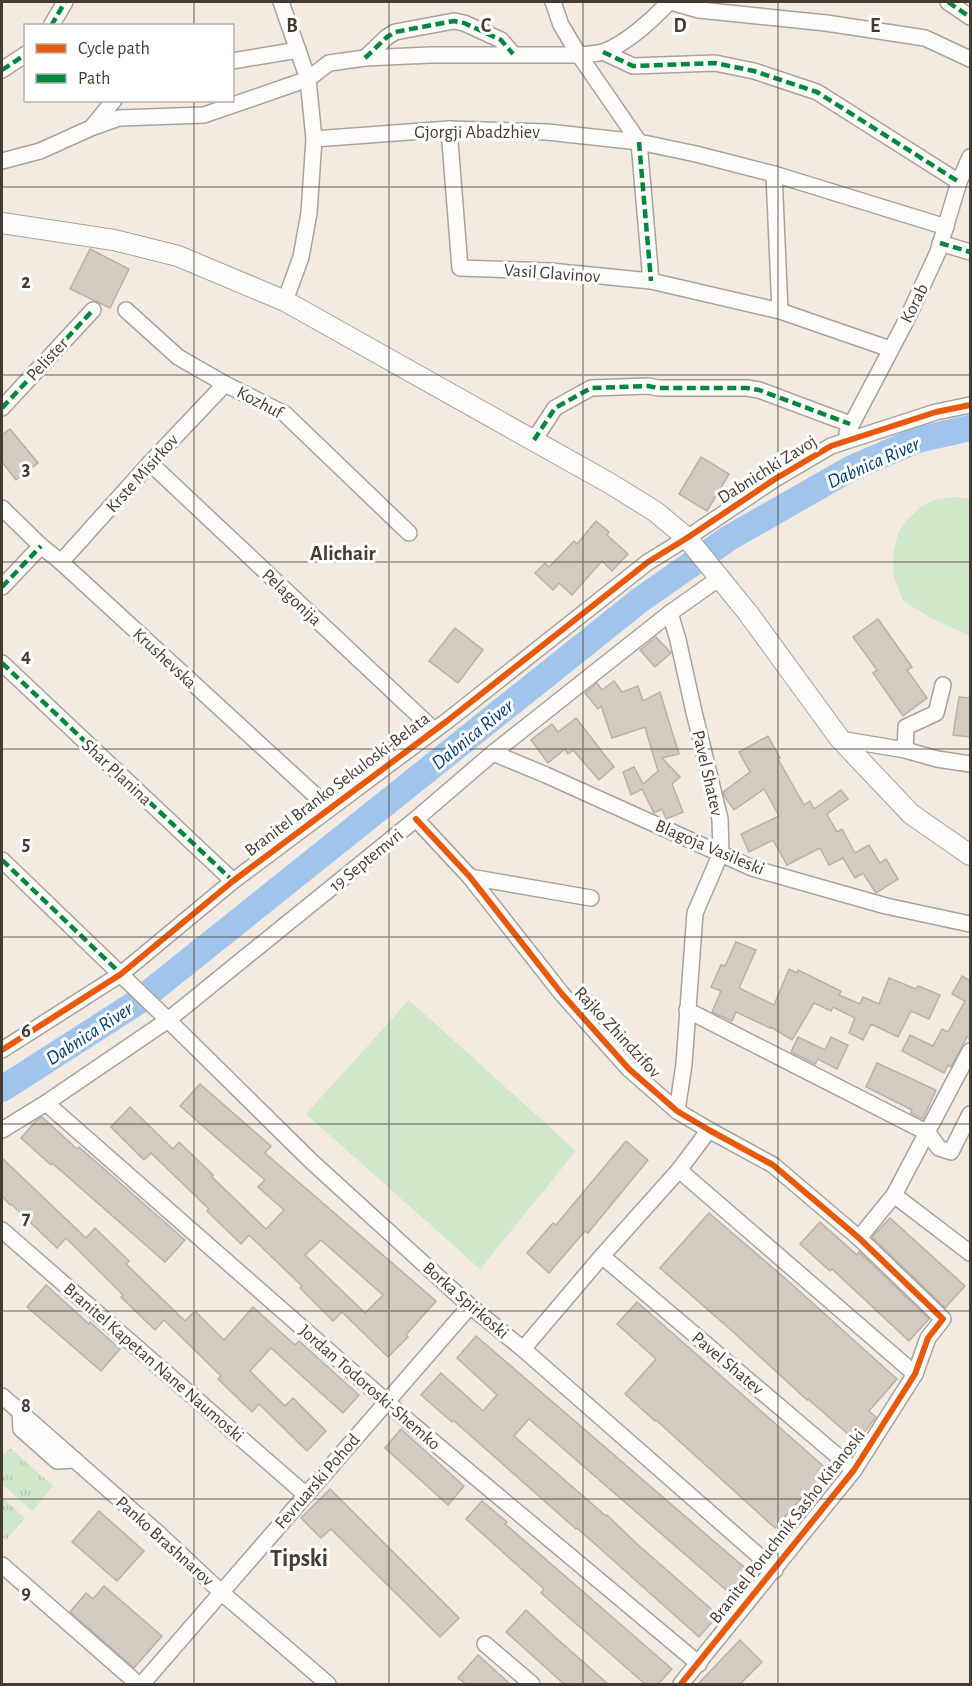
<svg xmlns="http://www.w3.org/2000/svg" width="972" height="1686" font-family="'Alegreya Sans',sans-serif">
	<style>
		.park { fill: url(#park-tufts) }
		.pitch { fill: #d0e7c9 }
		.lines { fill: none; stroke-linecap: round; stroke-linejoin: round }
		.river { stroke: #a1c4ec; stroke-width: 26 }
		.building { fill: #d3cbc1; stroke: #b9b1a8; stroke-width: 1.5; fill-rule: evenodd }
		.minor-casing { stroke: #aaa29a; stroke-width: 18 }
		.major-casing { stroke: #aaa29a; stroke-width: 22 }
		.minor { stroke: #fdfcfb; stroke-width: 15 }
		.major { stroke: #fdfcfb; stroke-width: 20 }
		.quiet { stroke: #00873e; stroke-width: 4.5; stroke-dasharray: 9 4.5; stroke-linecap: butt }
		.cycleway-casing { stroke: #fff; stroke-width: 10 }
		.cycleway { stroke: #e8590c; stroke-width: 6 }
		.grid { fill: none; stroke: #453b30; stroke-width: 1.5; stroke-opacity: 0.55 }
		.labels { text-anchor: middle; stroke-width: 6; stroke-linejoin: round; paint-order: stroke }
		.street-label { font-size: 18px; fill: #453b30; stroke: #fff }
		.water-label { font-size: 20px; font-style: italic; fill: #013d74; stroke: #fff }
		.quarter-label { font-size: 21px; font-weight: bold; fill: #453b30; stroke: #fff }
		.district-label { font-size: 24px; font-weight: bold; fill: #453b30; stroke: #fff }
		.grid-label { font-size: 20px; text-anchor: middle; font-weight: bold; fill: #453b30; stroke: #fff; stroke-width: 6; stroke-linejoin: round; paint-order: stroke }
	</style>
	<defs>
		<pattern id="park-tufts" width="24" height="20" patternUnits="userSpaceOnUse" patternTransform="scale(1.5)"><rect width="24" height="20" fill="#d0e7c9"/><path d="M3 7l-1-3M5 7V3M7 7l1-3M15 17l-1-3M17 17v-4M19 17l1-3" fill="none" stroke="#b4c7ad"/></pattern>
	</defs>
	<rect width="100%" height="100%" fill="#f3ebe2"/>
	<g class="park">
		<path d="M10 1448 53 1486 32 1511 2 1484V1457Z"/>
		<path d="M2 1497 25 1518 6 1540 2 1536Z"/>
	</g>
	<g class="pitch">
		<path d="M957 497 970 499V636L929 617 903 601 894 578 893 555 898 533 908 519 922 506 937 499Z"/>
		<path d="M409 1000 576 1151 480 1269 306 1114Z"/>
	</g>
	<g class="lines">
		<path class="river" d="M2 1089 136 1003 640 600 729 538 850 469 917 440 970 428"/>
	</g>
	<g class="building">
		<path d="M90 249 129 269 110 308 70 289Z"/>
		<path d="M10 429 38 463 16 480 2 462V435Z"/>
		<path d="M701 457 729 474 707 511 679 494Z"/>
		<path d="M596 521 609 532 607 535 628 554 612 571 602 561 572 595 559 583 553 590 535 573 545 563 549 567 574 541 577 544Z"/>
		<path d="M878 619 912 667 907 670 927 698 903 716 873 673 877 670 853 637Z"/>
		<path d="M455 628 483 650 458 683 429 661Z"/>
		<path d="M656 637 671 653 655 667 640 650Z"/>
		<path d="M614 681 622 692 638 686 643 701 660 692 679 754 662 758 680 777 672 784 683 812 666 819 662 809 654 813 642 789 631 795 623 772 634 767 643 784 658 771 645 727 612 738 601 706 598 709 585 693 597 683 602 690Z"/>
		<path d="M959 697 970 698V737L953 735Z"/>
		<path d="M576 718 614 767 599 780 573 750 568 754 565 749 548 763 531 740 552 724 558 732Z"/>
		<path d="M768 736 780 758 778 759 804 805 810 801 814 809 841 790 848 799 827 814 837 832 842 829 855 853 869 845 880 863 886 859 898 879 876 893 863 873 855 878 843 858 829 865 820 848 787 865 773 840 749 852 741 834 779 816 764 789 734 810 725 797 723 792 750 772 739 752Z"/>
		<path d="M736 942 756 950 739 988 774 1005 789 969 797 973 798 970 841 991 839 995 860 1004 863 997 879 1004 889 978 916 989 918 986 940 995 929 1019 911 1011 898 1037 871 1024 863 1040 849 1033 855 1018 833 1007 831 1011 814 1003 792 1040 771 1027 770 1028 736 1012 732 1021 712 1012 721 991 711 987 721 965 725 966Z"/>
		<path d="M962 976 970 981V1039L967 1037 951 1067 948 1065 944 1073 902 1051 910 1035 933 1046 942 1029 948 1032 965 1001 952 994Z"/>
		<path d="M798 1037 825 1050 831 1037 848 1045 837 1069 818 1059 815 1064 791 1052Z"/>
		<path d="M877 1063 936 1090 923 1119 911 1113 912 1110 866 1087Z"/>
		<path d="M200 1084 271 1146 265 1153 436 1301 406 1335 408 1337 388 1357 342 1312 333 1321 300 1288 302 1286 249 1235 241 1244 207 1211 209 1209 151 1153 144 1160 111 1127 130 1107 173 1149 179 1142 213 1175 212 1177 266 1229 284 1210 258 1187 265 1180 180 1106ZM321 1240 383 1295 365 1313 305 1255Z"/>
		<path d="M42 1117 77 1149 79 1147 185 1240 165 1262 52 1163 51 1165 21 1138 36 1121Z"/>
		<path d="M626 1141 648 1160 588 1233 585 1231 549 1273 527 1253 553 1223 556 1225Z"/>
		<path d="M2 1158 86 1238 95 1228 129 1261 126 1264 185 1321 195 1311 224 1340 253 1307 295 1345 299 1341 359 1395 343 1413 271 1348 250 1371 285 1406 293 1398 326 1431 307 1451 259 1404 252 1412 218 1379 221 1376 164 1320 155 1330 121 1297 123 1295 66 1238 57 1248 11 1204 10 1205 2 1196Z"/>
		<path d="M709 1213 787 1280 897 1379 869 1411 876 1417 857 1442 808 1399 807 1400 731 1330 660 1268Z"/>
		<path d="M890 1218 965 1286 945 1308 872 1237Z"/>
		<path d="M820 1222 857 1255 859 1252 929 1319 909 1341 832 1269 830 1271 800 1244Z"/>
		<path d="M46 1285 89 1324 90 1322 120 1349 101 1371 27 1307Z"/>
		<path d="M637 1302 829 1471 809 1493 807 1492 775 1528 656 1420 655 1421 625 1394 656 1359 617 1324Z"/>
		<path d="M476 1336 752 1574 733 1596 529 1419 514 1436 606 1516 607 1515 636 1543 718 1615 699 1637 577 1528 576 1529 453 1420 452 1422 421 1395 441 1373 483 1411 497 1395 457 1358Z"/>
		<path d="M401 1429 464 1486 448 1505 385 1448Z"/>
		<path d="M330 1489 459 1618 440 1637 331 1529 321 1538 301 1518Z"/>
		<path d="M482 1501 507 1522 505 1524 672 1669 658 1684H645L541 1593 544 1589 466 1519Z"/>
		<path d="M99 1511 144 1551 117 1581 72 1542Z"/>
		<path d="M104 1586 162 1636 134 1668 70 1612 86 1593 93 1599Z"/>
		<path d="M526 1610 555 1637 608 1684H564L545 1667 506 1632Z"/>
		<path d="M740 1640 762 1662 740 1684H698Z"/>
		<path d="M478 1655 510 1684H466L458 1678Z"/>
	</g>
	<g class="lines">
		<g class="minor-casing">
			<g id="minor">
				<path d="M281 2 308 79 314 139 309 213 301 257 285 301"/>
				<path d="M553 2 561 25 579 55 639 142 651 281"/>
				<path d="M671 2 699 10 826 23 925 38 970 59"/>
				<path d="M948 2 970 17"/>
				<path d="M51 26 65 2"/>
				<path d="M603 52 633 66 715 63 754 71 817 92 959 182"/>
				<path d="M365 58 387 37 395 32 454 21 464 23 501 40 513 54"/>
				<path d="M232 61 298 50"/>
				<path d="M2 70 26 54"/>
				<path d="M93 126 114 100"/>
				<path d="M449 129 460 268 550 271 651 281 780 311 890 349"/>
				<path d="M314 139 449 129 547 132 639 142 696 154 774 174 946 227"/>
				<path d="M2 161 40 151 91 128 119 118 204 115 308 79 329 63 365 58 430 55H579C587 54 596 54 603 52 626 44 653 19 669 2"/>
				<path d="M774 174 780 311"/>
				<path d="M940 243 970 252"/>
				<path d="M126 310 178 357 225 384 285 414 409 533"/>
				<path d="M2 408 93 310"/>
				<path d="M847 433 907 319 938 252 959 182 970 157"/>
				<path d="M534 440 555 408 591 388 648 386 659 388H747L759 390 850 424"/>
				<path d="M150 463 434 730"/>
				<path d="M2 508 41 546 61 562 329 808"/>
				<path d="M61 562 150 463 225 384"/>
				<path d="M2 587 41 546"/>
				<path d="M670 613 678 640 694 712 720 819 721 853 695 913 684 1064 677 1111"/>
				<path d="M2 663 233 881"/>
				<path d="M840 739 905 750 937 759 970 764"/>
				<path d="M905 750 906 727 936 713 943 685"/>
				<path d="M493 753 546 775 752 868 886 906 970 924"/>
				<path d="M416 819 470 877 562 994 629 1069 677 1111 709 1130 773 1165 859 1238 943 1319 928 1338 915 1374 854 1470 681 1684"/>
				<path d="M2 860 168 1020 311 1161 470 1306 523 1349 775 1570"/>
				<path d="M470 877 591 898"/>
				<path d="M687 1010 928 1133 939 1148 951 1152 970 1114"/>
				<path d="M2 1050 121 974 233 881 447 721 648 562 687 538 775 479 831 446 936 412 970 405"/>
				<path d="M46 1103 413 1425 699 1664"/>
				<path d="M2 1130 46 1103 168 1020 416 819 493 753 670 613 721 577"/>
				<path d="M679 1170 915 1374"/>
				<path d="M894 1195 970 1253"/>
				<path d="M2 1230 306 1495"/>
				<path d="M859 1238 894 1195 970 1051"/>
				<path d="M602 1256 854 1470"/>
				<path d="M523 1349 602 1256 679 1170 709 1130"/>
				<path d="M2 1396 159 1534 222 1593 328 1684"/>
				<path d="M20 1413 21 1429 57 1461 75 1460"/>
				<path d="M2 1565 138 1684"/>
				<path d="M485 1644 532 1684"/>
				<path d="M142 1684 470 1306"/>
			</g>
		</g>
		<g class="major-casing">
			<path id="major" d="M2 223 114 240 178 256 285 301 611 484 656 512 687 538 748 613 840 739 911 814 970 855"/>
		</g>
		<use href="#minor" class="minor"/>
		<use href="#major" class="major"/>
		<g class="quiet">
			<path d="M948 2 970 17"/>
			<path d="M51 26 65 2"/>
			<path d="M603 52 633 66 715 63 754 71 817 92 959 182"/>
			<path d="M365 58 387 37 395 32 454 21 464 23 501 40 513 54"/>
			<path d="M2 70 26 54"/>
			<path d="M639 142 651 281"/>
			<path d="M940 243 970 252"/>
			<path d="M2 408 93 310"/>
			<path d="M534 440 555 408 591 388 648 386 659 388H747L759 390 850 424"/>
			<path d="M2 587 41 546"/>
			<path d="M2 663 233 881"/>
			<path d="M2 860 121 974"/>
		</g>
		<g class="cycleway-casing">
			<g id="cycleway">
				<path d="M416 819 470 877 562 994 629 1069 677 1111 709 1130 773 1165 859 1238 943 1319 928 1338 915 1374 854 1470 681 1684"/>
				<path d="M2 1050 121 974 233 881 447 721 648 562 687 538 775 479 831 446 936 412 970 405"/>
			</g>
		</g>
		<use href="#cycleway" class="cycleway"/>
	</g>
	<path class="grid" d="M194 2V26M389 2V1684M583 2V1684M778 2V1684M194 100V1684M2 187H970M2 375H970M2 562H970M2 749H970M2 937H970M2 1124H970M2 1311H970M2 1499H970"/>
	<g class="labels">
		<g class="street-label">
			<text x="477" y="138">Gjorgji Abadzhiev</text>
			<text transform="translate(552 273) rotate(4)" y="6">Vasil Glavinov</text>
			<text transform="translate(914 303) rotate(-64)" y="6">Korab</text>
			<text transform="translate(47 359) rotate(-47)" y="6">Pelister</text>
			<text transform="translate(260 402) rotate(28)" y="6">Kozhuf</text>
			<text transform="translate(767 469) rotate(-32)" y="6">Dabnichki Zavoj</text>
			<text transform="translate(142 473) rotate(-48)" y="6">Krste Misirkov</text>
			<text transform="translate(292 597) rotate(43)" y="6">Pelagonija</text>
			<text transform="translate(165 658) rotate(43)" y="6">Krushevska</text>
			<text transform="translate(117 772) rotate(43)" y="6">Shar Planina</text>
			<text transform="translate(708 773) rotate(77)" y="6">Pavel Shatev</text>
			<text transform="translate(337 784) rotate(-37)" y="6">Branitel Branko Sekuloski-Belata</text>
			<text transform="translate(710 847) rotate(23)" y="6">Blagoja Vasileski</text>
			<text transform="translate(366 860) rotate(-39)" y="6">19 Septemvri</text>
			<text transform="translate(618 1032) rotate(47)" y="6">Rajko Zhindzifov</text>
			<text transform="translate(466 1300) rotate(41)" y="6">Borka Spirkoski</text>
			<text transform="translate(154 1362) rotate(41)" y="6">Branitel Kapetan Nane Naumoski</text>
			<text transform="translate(728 1363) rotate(40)" y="6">Pavel Shatev</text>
			<text transform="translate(370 1387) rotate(41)" y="6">Jordan Todoroski-Shemko</text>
			<text transform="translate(317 1481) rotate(-49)" y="6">Fevruarski Pohod</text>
			<text transform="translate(787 1526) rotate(-52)" y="6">Branitel Poruchnik Sasho Kitanoski</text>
			<text transform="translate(165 1541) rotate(42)" y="6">Panko Brashnarov</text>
		</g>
		<g class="water-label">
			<text transform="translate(873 462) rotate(-24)" y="7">Dabnica River</text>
			<text transform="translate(472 734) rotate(-39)" y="7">Dabnica River</text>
			<text transform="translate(89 1033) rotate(-33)" y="7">Dabnica River</text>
		</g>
		<g class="quarter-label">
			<text x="343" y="560">Alichair</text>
		</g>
		<g class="district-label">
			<text x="299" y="1566">Tipski</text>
		</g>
	</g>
	<g class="grid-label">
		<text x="292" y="32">B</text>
		<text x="486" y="32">C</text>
		<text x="680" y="32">D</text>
		<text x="875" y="32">E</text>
		<text x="26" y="288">2</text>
		<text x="26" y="475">3</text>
		<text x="26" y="662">4</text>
		<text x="26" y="850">5</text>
		<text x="26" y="1037">6</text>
		<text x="26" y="1224">7</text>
		<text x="26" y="1412">8</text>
		<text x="26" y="1599">9</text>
	</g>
	<rect width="972" height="1686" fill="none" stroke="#453b30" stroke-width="6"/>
	<rect x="24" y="24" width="210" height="78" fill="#ffffff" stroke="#b5b1ac" stroke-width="1.5"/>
	<rect x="36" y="44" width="30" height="9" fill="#e8590c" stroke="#b5b1ac" stroke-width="1.5"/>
	<text x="78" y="54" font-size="18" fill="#453b30">Cycle path</text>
	<rect x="36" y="74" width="30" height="9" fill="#00873e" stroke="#b5b1ac" stroke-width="1.5"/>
	<text x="78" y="84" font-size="18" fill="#453b30">Path</text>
</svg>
